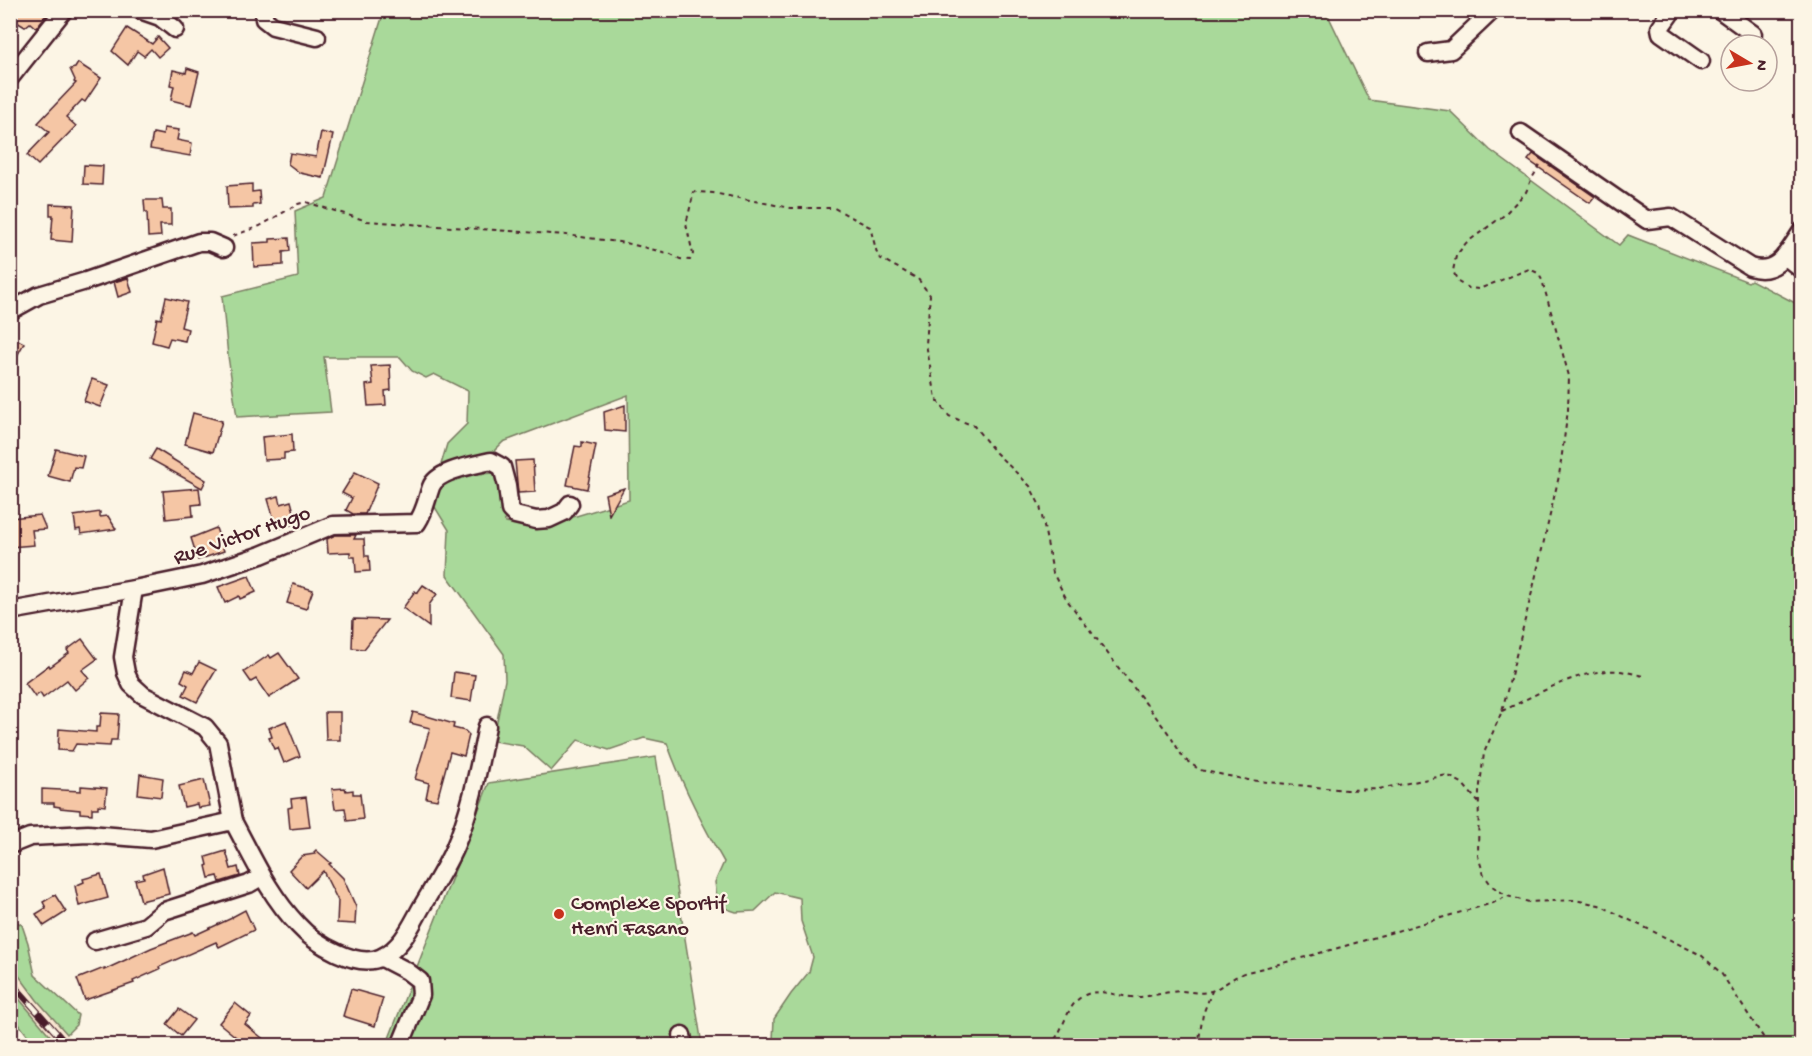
<svg xmlns="http://www.w3.org/2000/svg" width="1812" height="1056" font-family="'Gochi Hand',sans-serif">
	<style>
		.built { fill: #fae7d2 }
		.green { fill: #a9d99a; stroke: #7a7c62; stroke-width: 1.5 }
		.building { fill: #f5c6a5; stroke: #4a1f2b; stroke-width: 1.5 }
		.lines { fill: none; stroke-linecap: round; stroke-linejoin: round }
		.minor-casing { stroke: #4a1f2b; stroke-width: 21 }
		.path { stroke: #4a1f2b; stroke-width: 2; stroke-dasharray: 4.5 4.5; stroke-linecap: butt }
		.minor { stroke: #fcf5e5; stroke-width: 16 }
		.rail-casing { stroke: #4a1f2b; stroke-width: 7 }
		.rail { stroke: #fcf5e5; stroke-width: 4.5; stroke-dasharray: 14; stroke-linecap: butt }
		.poi-dot { fill: #c8321e; stroke: #fcf5e5; stroke-width: 2 }
		.labels { text-anchor: middle; stroke-width: 4.5; stroke-linejoin: round; paint-order: stroke }
		.street-label { font-size: 22px; fill: #4a1f2b; stroke: #fcf5e5 }
		.poi-label { font-size: 22px; fill: #4a1f2b; stroke: #fcf5e5; text-anchor: start }
	</style>
	<rect width="100%" height="100%" fill="#fcf5e5"/>
	<filter id="ink" filterUnits="userSpaceOnUse"><feTurbulence type="fractalNoise" baseFrequency=".0167" numOctaves="2"/><feDisplacementMap in="SourceGraphic" scale="12" xChannelSelector="R" yChannelSelector="G"/><feConvolveMatrix kernelMatrix="1 2 1 2 8 2 1 2 1" color-interpolation-filters="sRGB"/></filter>
	<g filter="url(#ink)">
		<path class="built" d="M10 965 37 1000 78 1045H58L41 1026 11 988Z"/>
		<g class="green">
			<path d="M384 11H1326L1369 100 1450 111 1490 150 1619 245 1628 235 1748 282 1751 280 1801 306V1045H769L773 1040 774 1019 791 994 809 972 813 957 801 921 800 898 775 892 755 911 736 912 718 906 715 882 724 862C702 824 682 785 667 743L644 738 609 750 578 740 551 771 523 746 493 741 505 680 504 654 447 575 449 530 433 504 441 484 460 475 494 473 501 487 505 523 540 527 629 500 628 395 503 442 490 455 440 468 447 444 467 424 468 391 434 374 426 378 412 371 400 357H324L331 412 237 417 228 356 222 296 298 277 295 211 326 198Z"/>
			<path d="M656 757 702 1045 386 1046 489 783Z"/>
			<path d="M11 918 22 925 28 943 35 975 78 1015 76 1025 67 1034 37 1000 11 965Z"/>
			<path d="M10 988 58 1045H35L11 1014Z"/>
		</g>
		<g class="building">
			<path d="M10 10H50L36 28 30 23 25 27 10 18Z"/>
			<path d="M127 28 152 44 158 37 168 48 158 57 151 49 144 56 137 51 128 65 112 51Z"/>
			<path d="M78 63 101 78 85 102 82 100 66 117 76 126 38 165 27 155 49 132 38 123 76 83 74 82 75 80 70 69 75 68Z"/>
			<path d="M187 68 199 72 191 105 171 100 174 86 170 85 173 70 186 73Z"/>
			<path d="M164 128 179 130 177 140 192 143 190 156 150 149 153 133 163 135Z"/>
			<path d="M321 132 333 135 323 178 300 173 288 164 290 153 316 157Z"/>
			<path d="M1533 154 1595 197 1590 203 1528 160Z"/>
			<path d="M84 165 103 166 102 185 83 184Z"/>
			<path d="M252 184V192L259 191 260 204 253 205V208L228 209 227 186Z"/>
			<path d="M144 200H162L163 209H171V225H160L161 236 148 237 147 212H145Z"/>
			<path d="M50 204 74 205 72 242 51 240 53 215H50Z"/>
			<path d="M289 238 290 251 283 252V265L254 267 253 243 270 242V239Z"/>
			<path d="M128 278 132 292 118 297 114 282Z"/>
			<path d="M166 297 187 302 181 327 188 329 185 341 170 338 167 346 152 342 157 318 161 319Z"/>
			<path d="M10 336 24 343 10 369Z"/>
			<path d="M390 365 391 390 385 391 386 405 368 406 366 385 373 384 371 366Z"/>
			<path d="M92 379 109 385 100 407 84 401Z"/>
			<path d="M625 405V432L605 430 604 412Z"/>
			<path d="M193 413 222 421 213 452 185 444Z"/>
			<path d="M292 434 293 452 284 453V459L264 460 262 437Z"/>
			<path d="M582 442 596 445 587 489 567 485 575 446 582 447Z"/>
			<path d="M56 449 84 456 81 468 74 467 70 482 48 476Z"/>
			<path d="M156 449 206 480 202 488 150 459Z"/>
			<path d="M533 460 535 492 518 493 515 461Z"/>
			<path d="M355 472 378 483 365 514H353L346 510 352 498 342 493Z"/>
			<path d="M199 488 201 504 192 505 193 516 166 519 163 491Z"/>
			<path d="M624 488 609 515 605 494Z"/>
			<path d="M279 496 281 504 291 501 297 523 277 529 268 499Z"/>
			<path d="M100 512V517L108 516 116 529 81 534 80 529 76 530 74 516Z"/>
			<path d="M40 515 46 529 32 530 34 545 10 547V518Z"/>
			<path d="M216 528 224 551 198 560 191 538Z"/>
			<path d="M335 535H356L354 539H364L365 556H369L370 571 356 572 355 557H350V552L328 553 327 539Z"/>
			<path d="M249 576 256 592 240 599 239 596 225 603 218 587Z"/>
			<path d="M293 584 313 590 306 609 287 603Z"/>
			<path d="M423 585 437 594 429 605V627L403 608 415 591 417 593Z"/>
			<path d="M353 619 387 620 364 649 352 648Z"/>
			<path d="M82 639 97 659 82 670 89 678 75 690 67 680 43 698 40 693 35 697 25 683 49 665 50 667 69 653 67 650Z"/>
			<path d="M279 653 298 679 269 698 256 679 251 682 244 672 269 655 271 658Z"/>
			<path d="M199 662 216 670 197 702 183 695 188 685 181 681 186 670 193 673Z"/>
			<path d="M454 672 475 675 471 701 451 698Z"/>
			<path d="M325 712H340V740H326Z"/>
			<path d="M413 712 454 724 453 728 465 731 469 735 464 756 450 752 437 800 426 798 429 783 415 779 430 728 410 723Z"/>
			<path d="M101 713 119 714 117 740H111L110 746 76 744 72 751 58 750 59 729 96 732V727H100Z"/>
			<path d="M286 721 300 756 284 763 278 748 274 749 269 738 272 737 269 728Z"/>
			<path d="M140 774 163 778 161 797 138 794Z"/>
			<path d="M204 780 210 806 198 808 197 804 184 807 179 786Z"/>
			<path d="M81 786 107 788 105 806 98 805V808H92V814L80 813V810L60 808V807L54 806V803H42V789L81 791Z"/>
			<path d="M345 788 346 791 353 790V794H360L363 819 347 821 345 808 335 809 332 789Z"/>
			<path d="M306 797 310 827 290 829 288 808 292 807 291 799Z"/>
			<path d="M316 850 331 863 329 864 343 878 356 907 355 924 337 923 338 901 323 871 306 888 289 870 302 856 315 854 314 852Z"/>
			<path d="M226 851 231 869 238 867 240 876 220 882 218 876 209 878 206 866 208 865 206 857Z"/>
			<path d="M163 867 169 894 141 901 135 880 144 878 143 874Z"/>
			<path d="M101 874 108 898 79 906 75 886 84 882 83 879Z"/>
			<path d="M55 895 66 912 44 926 36 914 46 908 43 902Z"/>
			<path d="M245 910 254 930 219 947 216 942 159 967 160 969 133 981 134 983 85 1000 77 979 104 968V970L151 948 193 932 195 935 232 918V917Z"/>
			<path d="M351 989 383 998 375 1026 343 1016Z"/>
			<path d="M235 1003 251 1016 245 1024 272 1046H247L219 1023Z"/>
			<path d="M179 1009 194 1020 181 1036 167 1024Z"/>
		</g>
		<g class="lines">
			<g class="minor-casing">
				<g id="minor">
					<path d="M140 10 160 17 175 29"/>
					<path d="M264 10V19L273 26 317 37"/>
					<path d="M1665 10 1670 14 1660 28 1661 33 1701 61"/>
					<path d="M1720 10 1753 34"/>
					<path d="M1428 53 1451 50 1493 10"/>
					<path d="M10 78 64 10"/>
					<path d="M1521 133 1647 220 1671 217 1750 267C1778 276 1788 251 1802 231"/>
					<path d="M1785 256 1802 270"/>
					<path d="M10 311 39 295 86 281 199 242H210L224 248"/>
					<path d="M134 589 123 657 126 673 131 684 143 695 205 727 218 743 233 821"/>
					<path d="M10 611 134 589 202 575 261 555 333 525 417 523C426 509 426 501 431 487 437 470 475 465 491 461L502 467 507 486 510 510 515 515 536 520 549 519 564 512 570 504"/>
					<path d="M10 845 30 837 88 834 151 839 233 821C253 858 269 895 298 925 314 943 358 970 382 957 402 947 411 926 421 908 432 889 445 869 454 849 471 811 479 766 487 726"/>
					<path d="M95 941 146 926 164 911 249 884 261 877"/>
					<path d="M382 958 407 971 420 981 421 995 400 1046"/>
					<path d="M682 1035 684 1046"/>
				</g>
			</g>
			<g class="path">
				<path d="M1540 165 1531 180 1526 192 1503 216 1466 243 1456 256 1453 271 1458 282 1468 288 1479 289 1529 269 1538 273 1542 280 1569 376 1568 410 1559 476 1534 584 1502 711 1484 753 1479 793 1478 856 1484 875 1492 886 1507 896 1529 902 1575 900 1599 905 1701 955 1721 973 1769 1046"/>
				<path d="M233 236 260 226 298 204 306 202 367 221 566 235 626 243 671 254 680 259 690 260 693 254 686 224 694 192 713 193 791 208H834L870 227 878 257 918 279 930 295 926 344 936 398 949 416 974 426 996 453 1030 486 1040 506 1053 573 1067 600 1169 734 1184 759 1200 770 1248 780 1346 790 1379 789 1447 775 1462 783 1479 803"/>
				<path d="M1502 711C1537 695 1579 668 1620 671 1627 672 1635 674 1643 676"/>
				<path d="M1049 1046C1065 1032 1065 1004 1085 995 1102 987 1122 999 1139 997 1153 996 1166 992 1180 991 1189 991 1198 994 1207 992 1222 989 1232 976 1247 972 1330 952 1411 926 1493 903L1507 896"/>
				<path d="M1198 1046 1203 1014 1212 991"/>
			</g>
			<use href="#minor" class="minor"/>
			<g class="rail-casing">
				<path id="rail" d="M10 981 68 1046"/>
			</g>
			<use href="#rail" class="rail"/>
		</g>
	</g>
	<circle class="poi-dot" cx="559" cy="914" r="6"/>
	<g class="labels">
		<g class="street-label">
			<text transform="translate(241 533) rotate(-19)" y="8">Rue Victor Hugo</text>
		</g>
		<g class="poi-label">
			<text x="571" y="909">Complexe Sportif<tspan x="571" dy="25">Henri Fasano</tspan></text>
		</g>
	</g>
	<rect width="1812" height="1056" fill="none" stroke="#fcf5e5" stroke-width="36"/>
	<rect x="18" y="18" width="1776" height="1020" fill="none" stroke="#4a1f2b" stroke-width="2" filter="url(#ink)"/>
	<g transform="translate(1749 63) rotate(100)"><circle r="28" fill="#fcf5e5" stroke="#b59f9b" stroke-width="1.5"/>
	<path d="M0-4.5L10 22L0 15L-10 22Z" fill="#c8321e"/>
	<text y="-9" font-size="16" font-weight="bold" text-anchor="middle" fill="#4a1f2b">N</text>
	</g>
</svg>
